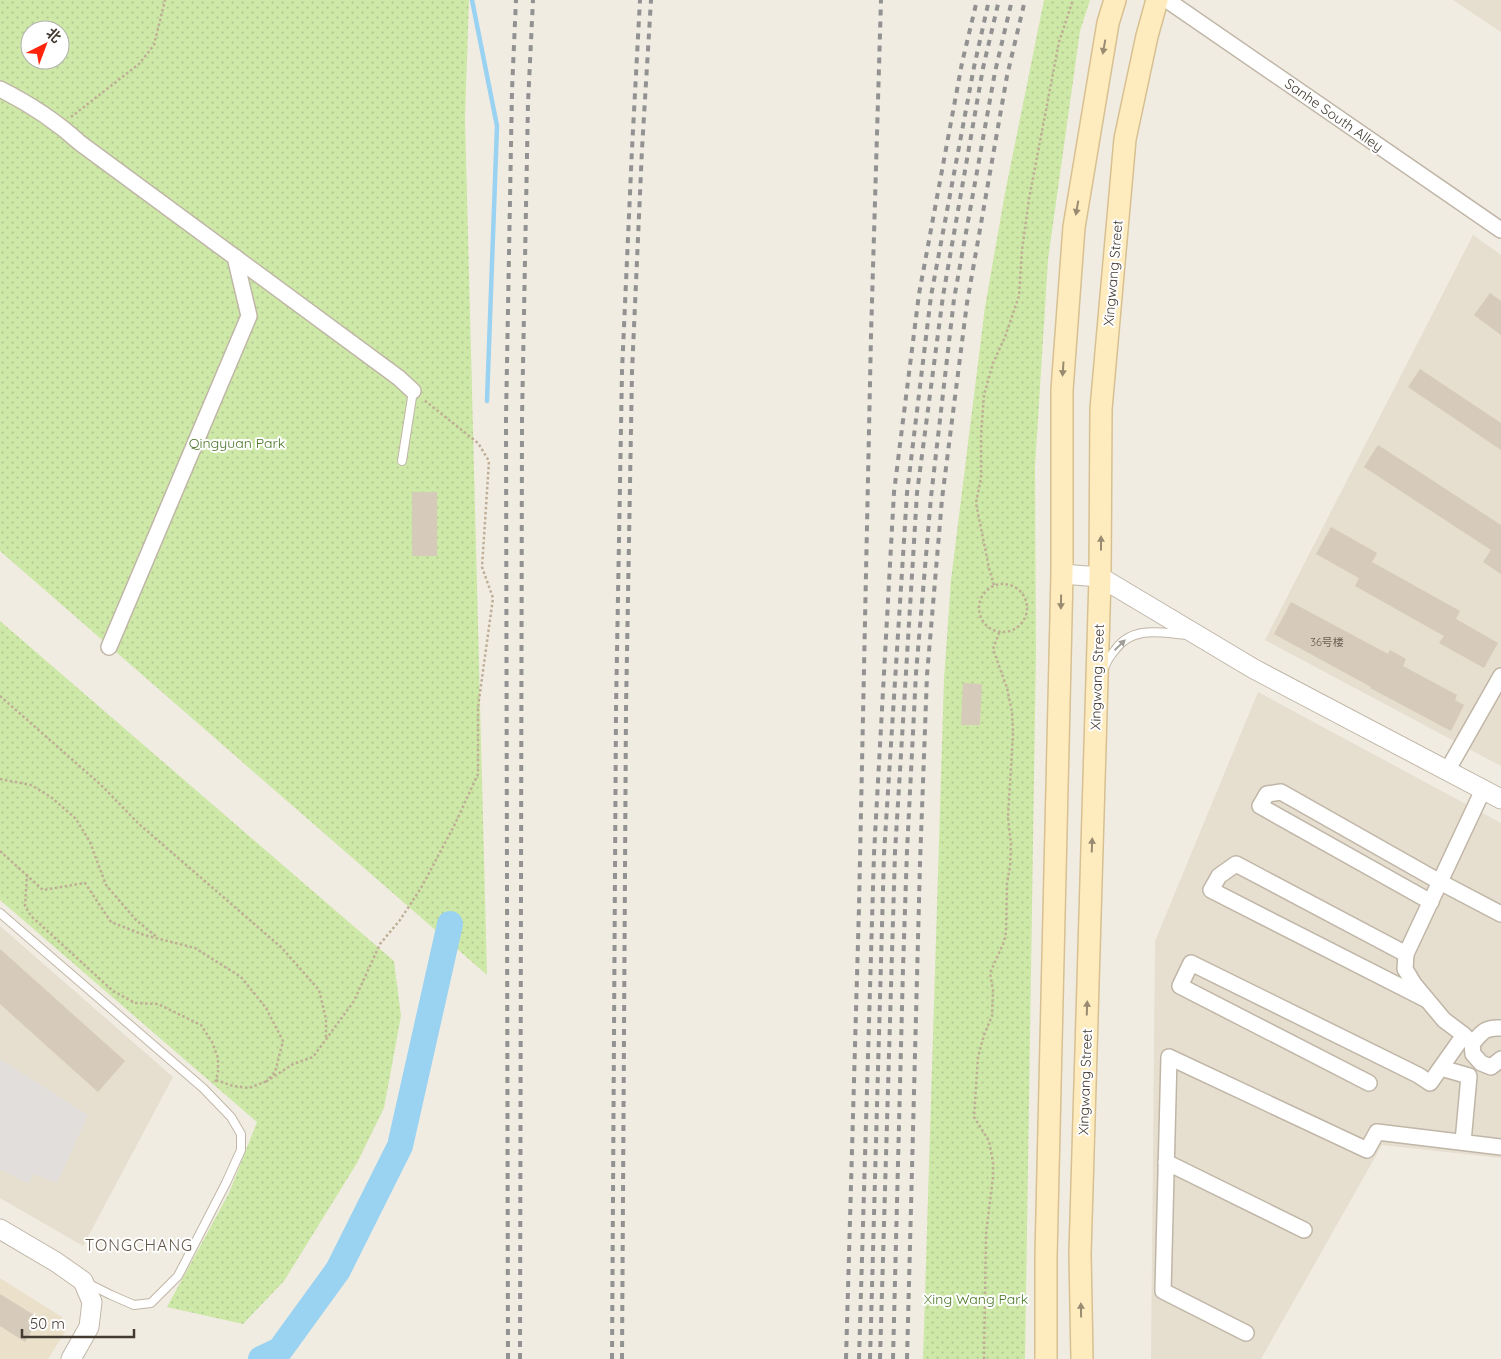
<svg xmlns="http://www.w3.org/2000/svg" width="1501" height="1359" font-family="Quicksand,'Noto Sans SC',sans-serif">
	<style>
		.residential { fill: #e6decf }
		.education { fill: #ebe1cb }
		.park { fill: url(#park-dots); fill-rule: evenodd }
		.parking { fill: #e1dedb }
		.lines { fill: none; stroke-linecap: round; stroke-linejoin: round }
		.stream { stroke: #9ad2f2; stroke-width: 4.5 }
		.river { stroke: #9ad2f2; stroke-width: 26 }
		.building { fill: #d6caba }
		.service-casing { stroke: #c0b6a7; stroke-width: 10 }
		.minor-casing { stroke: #c0b6a7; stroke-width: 18 }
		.tertiary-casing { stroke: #c0b6a7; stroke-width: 21 }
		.secondary-casing { stroke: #d7c091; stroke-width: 24 }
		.path { stroke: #bfae95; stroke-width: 2.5; stroke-dasharray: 2.5 2.5; stroke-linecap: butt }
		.service { stroke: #fff; stroke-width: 8 }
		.minor { stroke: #fff; stroke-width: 15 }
		.tertiary { stroke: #fff; stroke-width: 19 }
		.secondary { stroke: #ffecbe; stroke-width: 21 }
		.rail { stroke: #929292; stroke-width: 4; stroke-dasharray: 6 6; stroke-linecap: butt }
		.oneway { fill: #988b71 }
		.oneway2 { fill: #a19d98 }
		.labels { text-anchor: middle; stroke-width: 4; stroke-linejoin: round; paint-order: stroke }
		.number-label { font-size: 11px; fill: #685f54 }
		.street-label { font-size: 14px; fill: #433b32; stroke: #fff }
		.park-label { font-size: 14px; fill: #477525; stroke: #fff }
		.quarter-label { font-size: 16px; letter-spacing: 1px; fill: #665949; stroke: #fff }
	</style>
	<defs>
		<pattern id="park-dots" width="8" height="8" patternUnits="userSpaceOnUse" patternTransform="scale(1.25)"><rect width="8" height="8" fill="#cee8a8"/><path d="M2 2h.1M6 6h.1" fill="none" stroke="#b2c891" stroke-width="1.8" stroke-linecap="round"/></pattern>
	</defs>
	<rect width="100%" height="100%" fill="#f1ece2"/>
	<g class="residential">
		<path d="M1453 0H1501V32Z"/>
		<path d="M1473 235 1501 255V766L1265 640Z"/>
		<path d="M1258 692 1501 823V1158L1382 1145 1261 1359H1151L1155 941Z"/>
		<path d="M0 926 173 1077 83 1246 0 1198Z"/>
	</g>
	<path class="education" d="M0 1278 62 1317 65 1332 48 1359H0Z"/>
	<g class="park">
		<path d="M0 0H469L465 118 487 975 0 551ZM30 30H60V60H30Z"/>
		<path d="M1044 0H1090L1080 31 1048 260 1035 467 1036 650 1025 1359H923L944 679 951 580 985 307 1005 193Z"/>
		<path d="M0 621 394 961 401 1016 384 1108 357 1163 284 1281 243 1324 167 1307 229 1193 257 1122 0 900Z"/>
	</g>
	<path class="parking" d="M0 1059 88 1115 57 1183 33 1174 29 1184 0 1169Z"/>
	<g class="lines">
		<path class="stream" d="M472 0 497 126 487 401"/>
		<path class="river" d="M261 1359 280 1350 338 1270 400 1146 450 924"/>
	</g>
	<g class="building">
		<path d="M1490 293 1501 301V335L1474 315Z"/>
		<path d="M1420 369 1501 423V450L1408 387Z"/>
		<path d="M1378 445 1501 525V574L1483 562 1491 550 1364 467Z"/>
		<rect x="412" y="492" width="25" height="64"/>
		<path d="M1331 527 1377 553 1372 562 1460 611 1456 619 1498 643 1484 668 1439 643 1444 636 1355 586 1359 578 1316 554Z"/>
		<path d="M1291 602 1388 654 1390 650 1406 659 1403 666 1457 695 1455 700 1464 705 1451 731 1370 688 1371 687 1274 634Z"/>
		<path d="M963 683 982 684 980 725H961Z"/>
		<path d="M0 949 125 1061 98 1092 0 1004Z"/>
		<path d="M0 1294 39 1318 25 1342 0 1326Z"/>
	</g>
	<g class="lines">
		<g class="service-casing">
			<g id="service">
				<path d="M402 461 413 391"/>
				<path d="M1105 666C1107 660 1111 655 1115 650 1133 625 1161 633 1187 635"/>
				<path d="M0 913 203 1088 231 1117 241 1134V1150L226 1183 178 1276 151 1303 134 1305 111 1295 87 1283"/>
			</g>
		</g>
		<g class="minor-casing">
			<g id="minor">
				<path d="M1167 0 1501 230"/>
				<path d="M0 89C30 104 56 121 80 143L399 378 413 391"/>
				<path d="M109 647 249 316 235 257"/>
				<path d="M1447 771 1501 676"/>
				<path d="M1483 790 1406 954 1405 969 1414 984 1444 1020 1464 1035 1472 1044 1473 1054 1481 1063 1491 1067 1501 1059"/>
				<path d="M1431 902 1260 806 1267 794 1281 792 1440 882 1501 914"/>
				<path d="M1406 954 1236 864 1219 876 1211 890 1427 1000"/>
				<path d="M1472 1044C1482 1032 1485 1027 1501 1028"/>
				<path d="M1441 1068 1469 1076 1463 1142"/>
				<path d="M1369 1083 1180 986 1191 963 1418 1075 1430 1083 1464 1035"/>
				<path d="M1166 1162 1304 1230"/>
				<path d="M1246 1333 1163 1291 1169 1057 1367 1150 1377 1132 1501 1147"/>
			</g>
		</g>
		<g class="tertiary-casing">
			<g id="tertiary">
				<path d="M1062 574 1100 577 1254 669 1501 799"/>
				<path d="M0 1229 56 1262 83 1281 92 1302 89 1327 71 1359"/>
			</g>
		</g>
		<g class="secondary-casing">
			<g id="secondary">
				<path d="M1046 1359V1256L1062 574V390L1074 227 1108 23 1115 0"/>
				<path d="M1082 1359 1080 1254 1100 577 1101 409 1125 139 1147 36 1157 0"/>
			</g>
		</g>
		<g class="path">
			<path d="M71 117 139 64 154 45 165 0"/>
			<circle cx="1003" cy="608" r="24"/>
			<path d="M994 585 989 568 976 503 981 478V435L984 395 993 363 1005 337 1019 296 1022 250 1029 199 1059 42 1072 3V0"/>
			<path d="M0 696 101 785 139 824 282 948 319 990 326 1019V1037"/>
			<path d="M0 779 31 785 51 797 76 819 90 842 106 885 136 920 158 938"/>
			<path d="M0 851 43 890 85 883 111 922 144 935 195 948 241 977 266 1008 283 1041 275 1072 267 1081 293 1064 313 1057 354 1001 380 944 400 920 421 888 454 826 478 774V707L493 598 482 567 489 461 478 443 424 400"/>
			<path d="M27 874 25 906 31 916 113 991 135 1003 158 1004 201 1025 212 1042 218 1058V1072L215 1084"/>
			<path d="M216 1080 233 1086 249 1088 267 1081"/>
			<path d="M984 1359 986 1234 993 1177V1162L989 1141 974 1117 978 1057 984 1035 992 1016 993 990 990 973 1004 942 1006 932 1007 883 1010 867 1011 845 1008 817 1013 734 1012 712 1007 688 993 649 999 633"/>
		</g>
		<use href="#service" class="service"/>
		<use href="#minor" class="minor"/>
		<use href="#tertiary" class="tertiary"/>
		<use href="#secondary" class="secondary"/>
		<g class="rail">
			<path d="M508 1359 506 418 512 90 516 0"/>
			<path d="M520 1359 522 418 528 103 533 0"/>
			<path d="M612 1359 616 709 622 371 632 149 640 0"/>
			<path d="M622 1359 626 709 632 372 642 149 651 0"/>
			<path d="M846 1359 859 907 871 335 881 0"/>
			<path d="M859 1359 874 854 894 492 919 294 962 63 977 0"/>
			<path d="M870 1359 884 854 907 493 931 296 974 67 989 0"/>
			<path d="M880 1359 895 852 917 493 943 296 983 68 999 0"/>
			<path d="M893 1359 903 968 907 851 916 673 931 497 954 299 995 72 1012 0"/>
			<path d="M907 1359 920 863 927 675 942 499 967 303 1007 76 1025 0"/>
		</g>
	</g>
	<defs><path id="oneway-solid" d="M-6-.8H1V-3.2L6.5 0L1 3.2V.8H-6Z" transform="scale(1.25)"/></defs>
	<g class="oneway">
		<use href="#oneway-solid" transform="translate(1104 47) rotate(100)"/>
		<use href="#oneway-solid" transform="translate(1077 208) rotate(100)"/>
		<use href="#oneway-solid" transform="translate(1063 369) rotate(94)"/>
		<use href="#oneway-solid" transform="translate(1101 543) rotate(-90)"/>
		<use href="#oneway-solid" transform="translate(1061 602) rotate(91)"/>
		<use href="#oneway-solid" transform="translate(1092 845) rotate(-88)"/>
		<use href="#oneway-solid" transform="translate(1087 1008) rotate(-88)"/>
		<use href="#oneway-solid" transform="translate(1081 1310) rotate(-91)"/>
	</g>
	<use class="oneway2" href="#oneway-solid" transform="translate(1120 645) rotate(-44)"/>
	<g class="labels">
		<g class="number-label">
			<text x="1327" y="646">36号楼</text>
		</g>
		<g class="street-label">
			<text transform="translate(1334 115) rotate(35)" y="5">Sanhe South Alley</text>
			<text transform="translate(1113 273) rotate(-85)" y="5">Xingwang Street</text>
			<text transform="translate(1097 677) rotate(-88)" y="5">Xingwang Street</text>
			<text transform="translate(1085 1082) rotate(-88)" y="5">Xingwang Street</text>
		</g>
		<g class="park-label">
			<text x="237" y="448">Qingyuan Park</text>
			<text x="976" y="1304">Xing Wang Park</text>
		</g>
		<g class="quarter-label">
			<text x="139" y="1251">TONGCHANG</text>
		</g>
	</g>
	<g transform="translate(45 45) rotate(42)"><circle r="24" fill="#ffffff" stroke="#b4b1ad"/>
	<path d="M0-4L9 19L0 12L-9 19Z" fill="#ff240b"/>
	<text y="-8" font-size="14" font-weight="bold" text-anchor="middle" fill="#433b32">北</text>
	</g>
	<path d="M22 1329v8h112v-8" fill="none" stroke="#433b32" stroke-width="2.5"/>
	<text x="30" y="1329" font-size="15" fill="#433b32" stroke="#ffffff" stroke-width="4" paint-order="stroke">50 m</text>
</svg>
